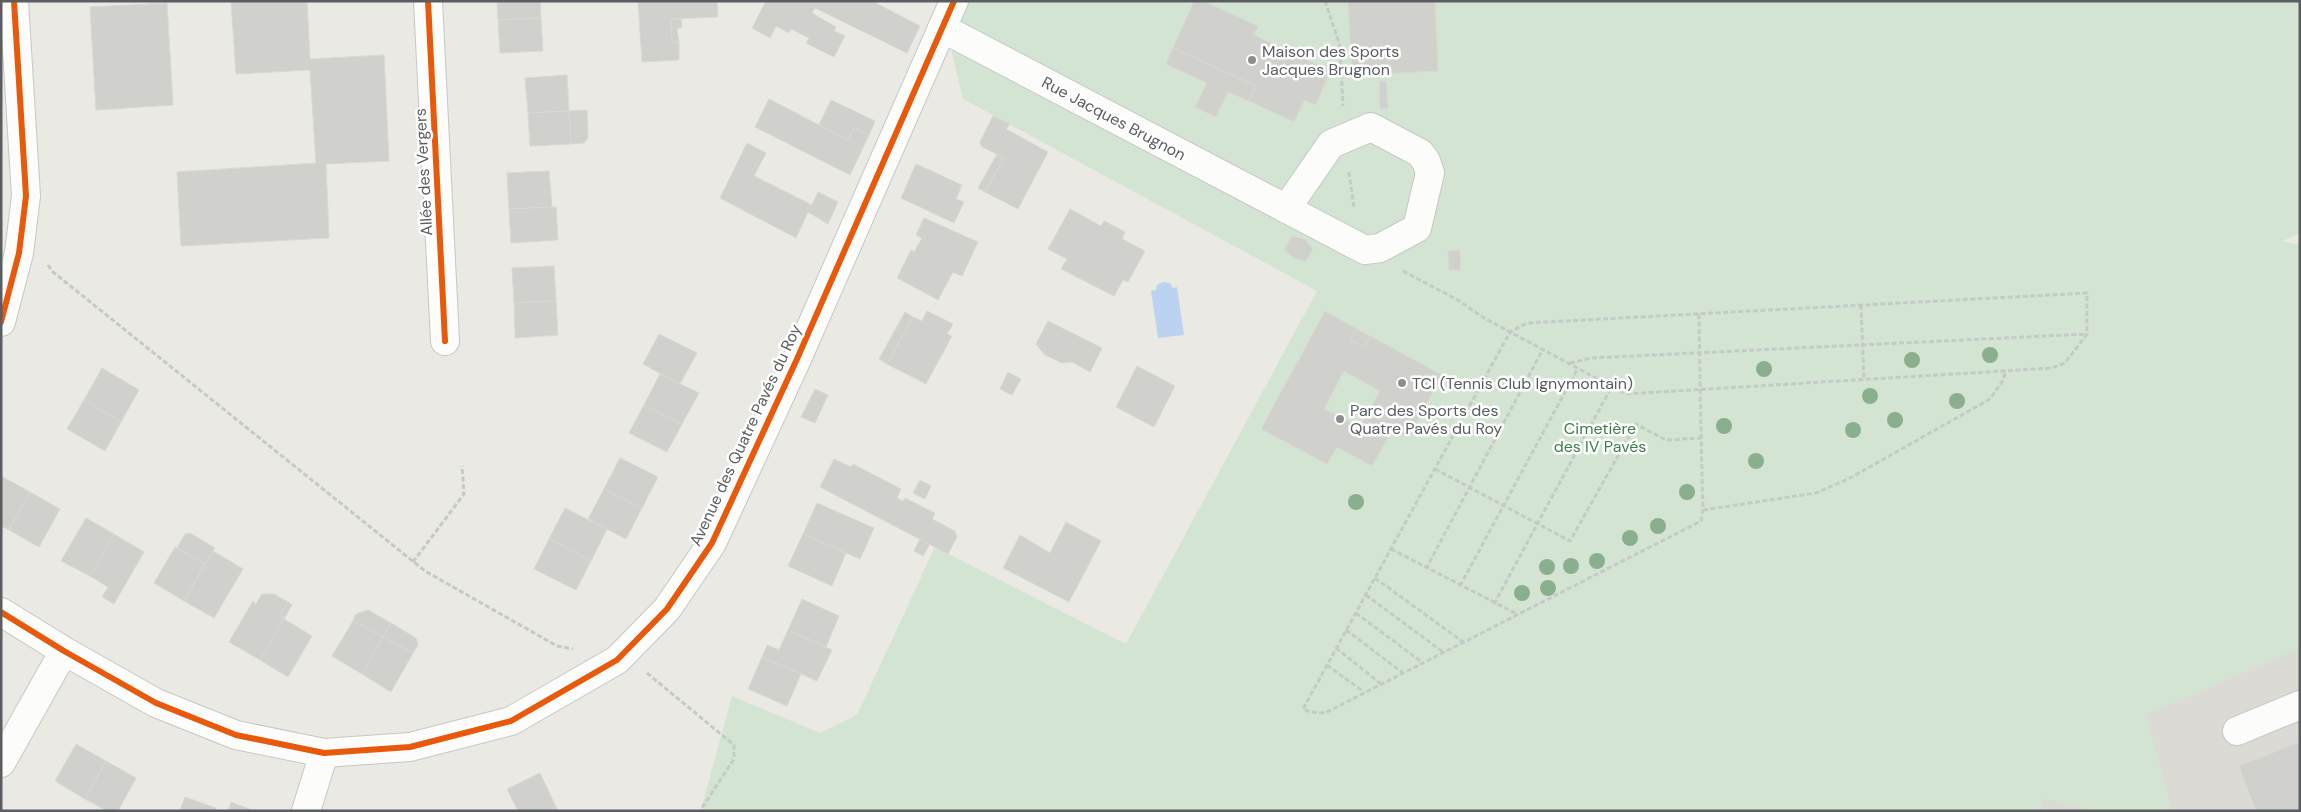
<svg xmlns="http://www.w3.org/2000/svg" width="2301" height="812" font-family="'DM Sans',sans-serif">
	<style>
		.industrial { fill: #dbdad5 }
		.green { fill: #d3e5d2 }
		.water { fill: #bbd3f1 }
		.building { fill: #d0d0cd; stroke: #d9d8d4; fill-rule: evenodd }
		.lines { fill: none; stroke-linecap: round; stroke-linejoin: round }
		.minor-casing { stroke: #c6c7c6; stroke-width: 30 }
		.path { stroke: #c5cac7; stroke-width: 3; stroke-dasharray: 5 2.5; stroke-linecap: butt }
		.minor { stroke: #fcfcfb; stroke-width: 28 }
		.cycleway-casing { stroke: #fff; stroke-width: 9 }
		.cycleway { stroke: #e8590c; stroke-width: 6 }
		.tree { fill: #8aaf8e }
		.poi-dot { fill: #8c8e8f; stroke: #fff; stroke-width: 2 }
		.labels { text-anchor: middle; stroke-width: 5; stroke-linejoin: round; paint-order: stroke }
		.poi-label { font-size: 16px; fill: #5a5d61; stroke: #fff; text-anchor: start }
		.street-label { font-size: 16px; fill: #5a5d61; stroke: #fff }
		.park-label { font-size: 16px; fill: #3c7f47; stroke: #fff }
	</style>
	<rect width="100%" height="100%" fill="#eae9e4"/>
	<path class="industrial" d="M2300 576V811H1848Z"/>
	<path class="green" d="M970 1H2300V233L2283 241 2300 245V648L2146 715 2172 811H2091L2044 798 2041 811H704L702 806 732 696 820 733 857 715 935 547 1126 644 1317 291 963 99 950 45Z"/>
	<path class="water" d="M1163 282 1170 283 1173 288 1177 287 1184 335 1158 338 1151 291 1156 290 1157 285Z"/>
	<g class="building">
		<path d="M231 1H307L310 59 384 55 389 161 326 164 329 238 181 246 177 172 316 163 310 70 236 74Z"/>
		<path d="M497 1H540L541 18 498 20Z"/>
		<path d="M638 1H717L718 17 671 19 672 43 679 42V60L642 62Z"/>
		<path d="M766 1H872L920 26 907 53 815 8 812 13 836 27 834 31 845 36 834 57 806 43 809 38 791 29 789 33 776 26 770 38 752 28Z"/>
		<path d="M1194 1H1203L1258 26 1254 35 1330 71 1316 105 1304 100 1294 122 1249 101 1256 86 1173 48Z"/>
		<path d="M1348 1H1435L1438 71 1378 74V71L1368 72V74L1352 75Z"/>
		<path d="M167 3 173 105 96 110 90 7Z"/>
		<path d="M541 18 543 51 500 53 498 20Z"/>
		<path d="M671 19H681L682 27 677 29 679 42 672 43Z"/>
		<path d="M1173 48 1256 86 1249 101 1228 92 1216 117 1195 107 1207 83 1166 64Z"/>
		<path d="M567 75 569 111 528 113 525 78Z"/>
		<path d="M1379 81H1386L1388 108 1380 109Z"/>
		<path d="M769 99 848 140 854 128 869 135 850 175 755 127Z"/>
		<path d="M831 100 875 121 869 135 854 128 848 140 819 125Z"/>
		<path d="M587 110 588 138 584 143 571 144 569 111Z"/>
		<path d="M569 111 571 144 530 146 528 113Z"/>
		<path d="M993 116 1010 124 1006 129 1048 152 1018 209 985 192 1004 158 981 146 980 142Z"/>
		<path d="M747 143 766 153 754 176 812 205 818 192 838 202 828 224 808 212 796 238 720 198Z"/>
		<path d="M997 154 1004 158 985 192 978 188Z"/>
		<path d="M916 164 962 185 956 199 964 202 954 223 901 198Z"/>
		<path d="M549 171 552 207 509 209 507 173Z"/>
		<path d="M552 207H556L558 240 511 243 509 209Z"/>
		<path d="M1070 209 1101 226 1104 221 1125 232 1122 239 1145 251 1128 282 1123 280 1114 296 1061 269 1067 259 1048 249Z"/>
		<path d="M924 218 978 242 962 276 953 272 938 300 897 278 911 250 914 252 922 238 916 235Z"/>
		<path d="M1292 236 1304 239 1313 249 1306 261 1294 258 1284 250Z"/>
		<path d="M1460 250 1461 270H1449L1448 251Z"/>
		<path d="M554 266 556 301 514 303 512 268Z"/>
		<path d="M556 301 558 335 515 338 514 303Z"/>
		<path d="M927 311 953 324 947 334 952 336 926 384 887 364 913 317 922 321Z"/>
		<path d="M1325 311 1357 329 1350 340 1364 347 1370 336 1442 375 1408 438 1392 430 1372 466 1337 447 1327 464 1261 429ZM1344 371 1380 391 1360 427 1324 409Z"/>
		<path d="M905 312 913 317 887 364 879 359Z"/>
		<path d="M1048 321 1102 348 1090 372 1072 362 1062 363 1045 355 1036 344Z"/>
		<path d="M1357 329 1370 336 1364 347 1350 340Z"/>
		<path d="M659 334 697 353 680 384 643 364Z"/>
		<path d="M1137 366 1175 386 1154 427 1116 407Z"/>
		<path d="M102 368 139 390 121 422 84 400Z"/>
		<path d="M1008 372 1021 379 1012 395 1000 389Z"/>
		<path d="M660 374 699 393 682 424 644 405Z"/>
		<path d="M815 389 828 395 815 423 801 417Z"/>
		<path d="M84 400 121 422 105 451 67 429Z"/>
		<path d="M644 405 682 424 667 452 629 433Z"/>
		<path d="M620 458 658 477 642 508 604 489Z"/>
		<path d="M834 459 851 467 853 464 901 489 897 498 903 501 905 498 935 513 932 519 955 531 957 537 948 554 820 487Z"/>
		<path d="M1 476 30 492 9 530 1 526Z"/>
		<path d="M920 480 931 486 925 499 913 493Z"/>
		<path d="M604 489 642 508 626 539 588 519Z"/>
		<path d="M30 492 60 509 39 547 9 530Z"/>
		<path d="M817 503 874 528 860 559 803 534Z"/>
		<path d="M565 508 607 529 591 561 549 539Z"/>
		<path d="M86 518 114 534 90 576 61 561Z"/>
		<path d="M1066 522 1101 541 1069 602 1003 568 1020 535 1050 553Z"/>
		<path d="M190 533 215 548 205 564 177 548 185 534Z"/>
		<path d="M114 534 144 552 114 604 102 597 108 587 90 576Z"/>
		<path d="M803 534 846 553 832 586 788 566Z"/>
		<path d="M549 539 591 561 576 590 534 569Z"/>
		<path d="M920 539 930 544 923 556 914 551Z"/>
		<path d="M175 547 205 564 184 601 154 583Z"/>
		<path d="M213 551 243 569 214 618 184 601Z"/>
		<path d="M262 594H274L288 602 279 616 284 619 260 660 229 642 253 601 256 604Z"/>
		<path d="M802 599 839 616 826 647 788 630Z"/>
		<path d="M288 602 292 605 284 619 279 616Z"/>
		<path d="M368 610 391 623 383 637 353 621 356 614Z"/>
		<path d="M284 619 312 636 288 677 260 660Z"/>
		<path d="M353 621 383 637 362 674 332 656Z"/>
		<path d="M391 623 416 638 418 645 413 653 383 637Z"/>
		<path d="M788 630 832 650 817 681 762 657 767 645 779 650Z"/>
		<path d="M383 637 413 653 391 692 362 674Z"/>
		<path d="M762 657 801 674 787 706 748 689Z"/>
		<path d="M2300 742V811H2256L2239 766Z"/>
		<path d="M76 744 106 761 85 799 55 781Z"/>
		<path d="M106 761 136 778 118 811H107L85 799Z"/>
		<path d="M540 773 558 811H518L507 789Z"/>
		<path d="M185 797 216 808 215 811H180Z"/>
		<path d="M231 802 252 810V811H228Z"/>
	</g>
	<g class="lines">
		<g class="minor-casing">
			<g id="minor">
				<path d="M428 1 445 341"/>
				<path d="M942 28 1365 250 1380 248 1417 228 1430 173 1426 161 1420 153 1371 127 1331 144 1286 209"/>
				<path d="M1 322 19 253 26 196 14 1"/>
				<path d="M1 612 64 651 156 703 236 735 324 753 410 747 511 721 617 660 667 609 712 543 797 359 954 1"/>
				<path d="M2237 731 2300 705"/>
				<path d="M1 763 64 651"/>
				<path d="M306 811 324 753"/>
			</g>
		</g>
		<g class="path">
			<path d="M1325 1 1340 46 1343 106"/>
			<path d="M1349 172 1354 208"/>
			<path d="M48 265 53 272 425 571 557 646 573 649"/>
			<path d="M1403 271 1456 299 1484 318 1626 394 2052 368 2065 363 2087 334V293C1901 303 1714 313 1527 323L1510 332 1303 709 1310 712 1325 713 1701 521 1703 510C1701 444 1700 379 1699 314"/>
			<path d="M1861 305 1864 380"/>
			<path d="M1570 363 1591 358 2087 334"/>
			<path d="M1435 469 1570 541 1636 424 1666 440 1701 438"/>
			<path d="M1703 510 1816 493 1852 477 1990 399 2004 379 2005 371"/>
			<path d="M1391 549 1517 614"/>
			<path d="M413 562 464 494 462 466"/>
			<path d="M1426 569 1543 349"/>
			<path d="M1375 578 1463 642"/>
			<path d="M1460 586 1578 368"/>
			<path d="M1366 595 1443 652"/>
			<path d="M1494 604 1612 386"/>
			<path d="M1356 613 1423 663"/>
			<path d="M1346 630 1403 673"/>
			<path d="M1336 648 1381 684"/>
			<path d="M1327 665 1364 692"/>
			<path d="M647 673 734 745V759L700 811"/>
		</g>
		<use href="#minor" class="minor"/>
		<g class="cycleway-casing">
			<g id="cycleway">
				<path d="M428 1 445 341"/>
				<path d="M1 322 19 253 26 196 14 1"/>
				<path d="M1 612 64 651 156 703 236 735 324 753 410 747 511 721 617 660 667 609 712 543 797 359 954 1"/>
			</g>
		</g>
		<use href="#cycleway" class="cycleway"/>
	</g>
	<g class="tree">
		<circle cx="1990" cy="355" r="8"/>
		<circle cx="1912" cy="360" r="8"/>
		<circle cx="1764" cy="369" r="8"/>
		<circle cx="1870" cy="396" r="8"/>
		<circle cx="1957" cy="401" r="8"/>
		<circle cx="1895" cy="420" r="8"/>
		<circle cx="1724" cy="426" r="8"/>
		<circle cx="1853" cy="430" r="8"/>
		<circle cx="1756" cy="461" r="8"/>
		<circle cx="1687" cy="492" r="8"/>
		<circle cx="1356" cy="502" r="8"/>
		<circle cx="1658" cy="526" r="8"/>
		<circle cx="1630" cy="538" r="8"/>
		<circle cx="1597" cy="561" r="8"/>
		<circle cx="1571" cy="566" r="8"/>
		<circle cx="1547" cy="567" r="8"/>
		<circle cx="1548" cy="588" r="8"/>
		<circle cx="1522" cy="593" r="8"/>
	</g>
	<g class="poi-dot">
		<circle cx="1252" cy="60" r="5"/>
		<circle cx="1402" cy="383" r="5"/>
		<circle cx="1340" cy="419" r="5"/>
	</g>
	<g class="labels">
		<g class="poi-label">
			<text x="1262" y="57">Maison des Sports<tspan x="1262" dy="18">Jacques Brugnon</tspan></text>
			<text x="1412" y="389">TCI (Tennis Club Ignymontain)</text>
			<text x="1350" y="416">Parc des Sports des<tspan x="1350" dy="18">Quatre Pavés du Roy</tspan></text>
		</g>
		<g class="street-label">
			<text transform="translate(1114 118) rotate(28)" y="6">Rue Jacques Brugnon</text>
			<text transform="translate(423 172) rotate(-93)" y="6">Allée des Vergers</text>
			<text transform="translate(745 435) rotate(-65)" y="6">Avenue des Quatre Pavés du Roy</text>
		</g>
		<g class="park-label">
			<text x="1600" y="434">Cimetière<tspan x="1600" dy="18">des IV Pavés</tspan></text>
		</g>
	</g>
	<rect width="2301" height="812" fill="none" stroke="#5a5d61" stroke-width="5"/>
</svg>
